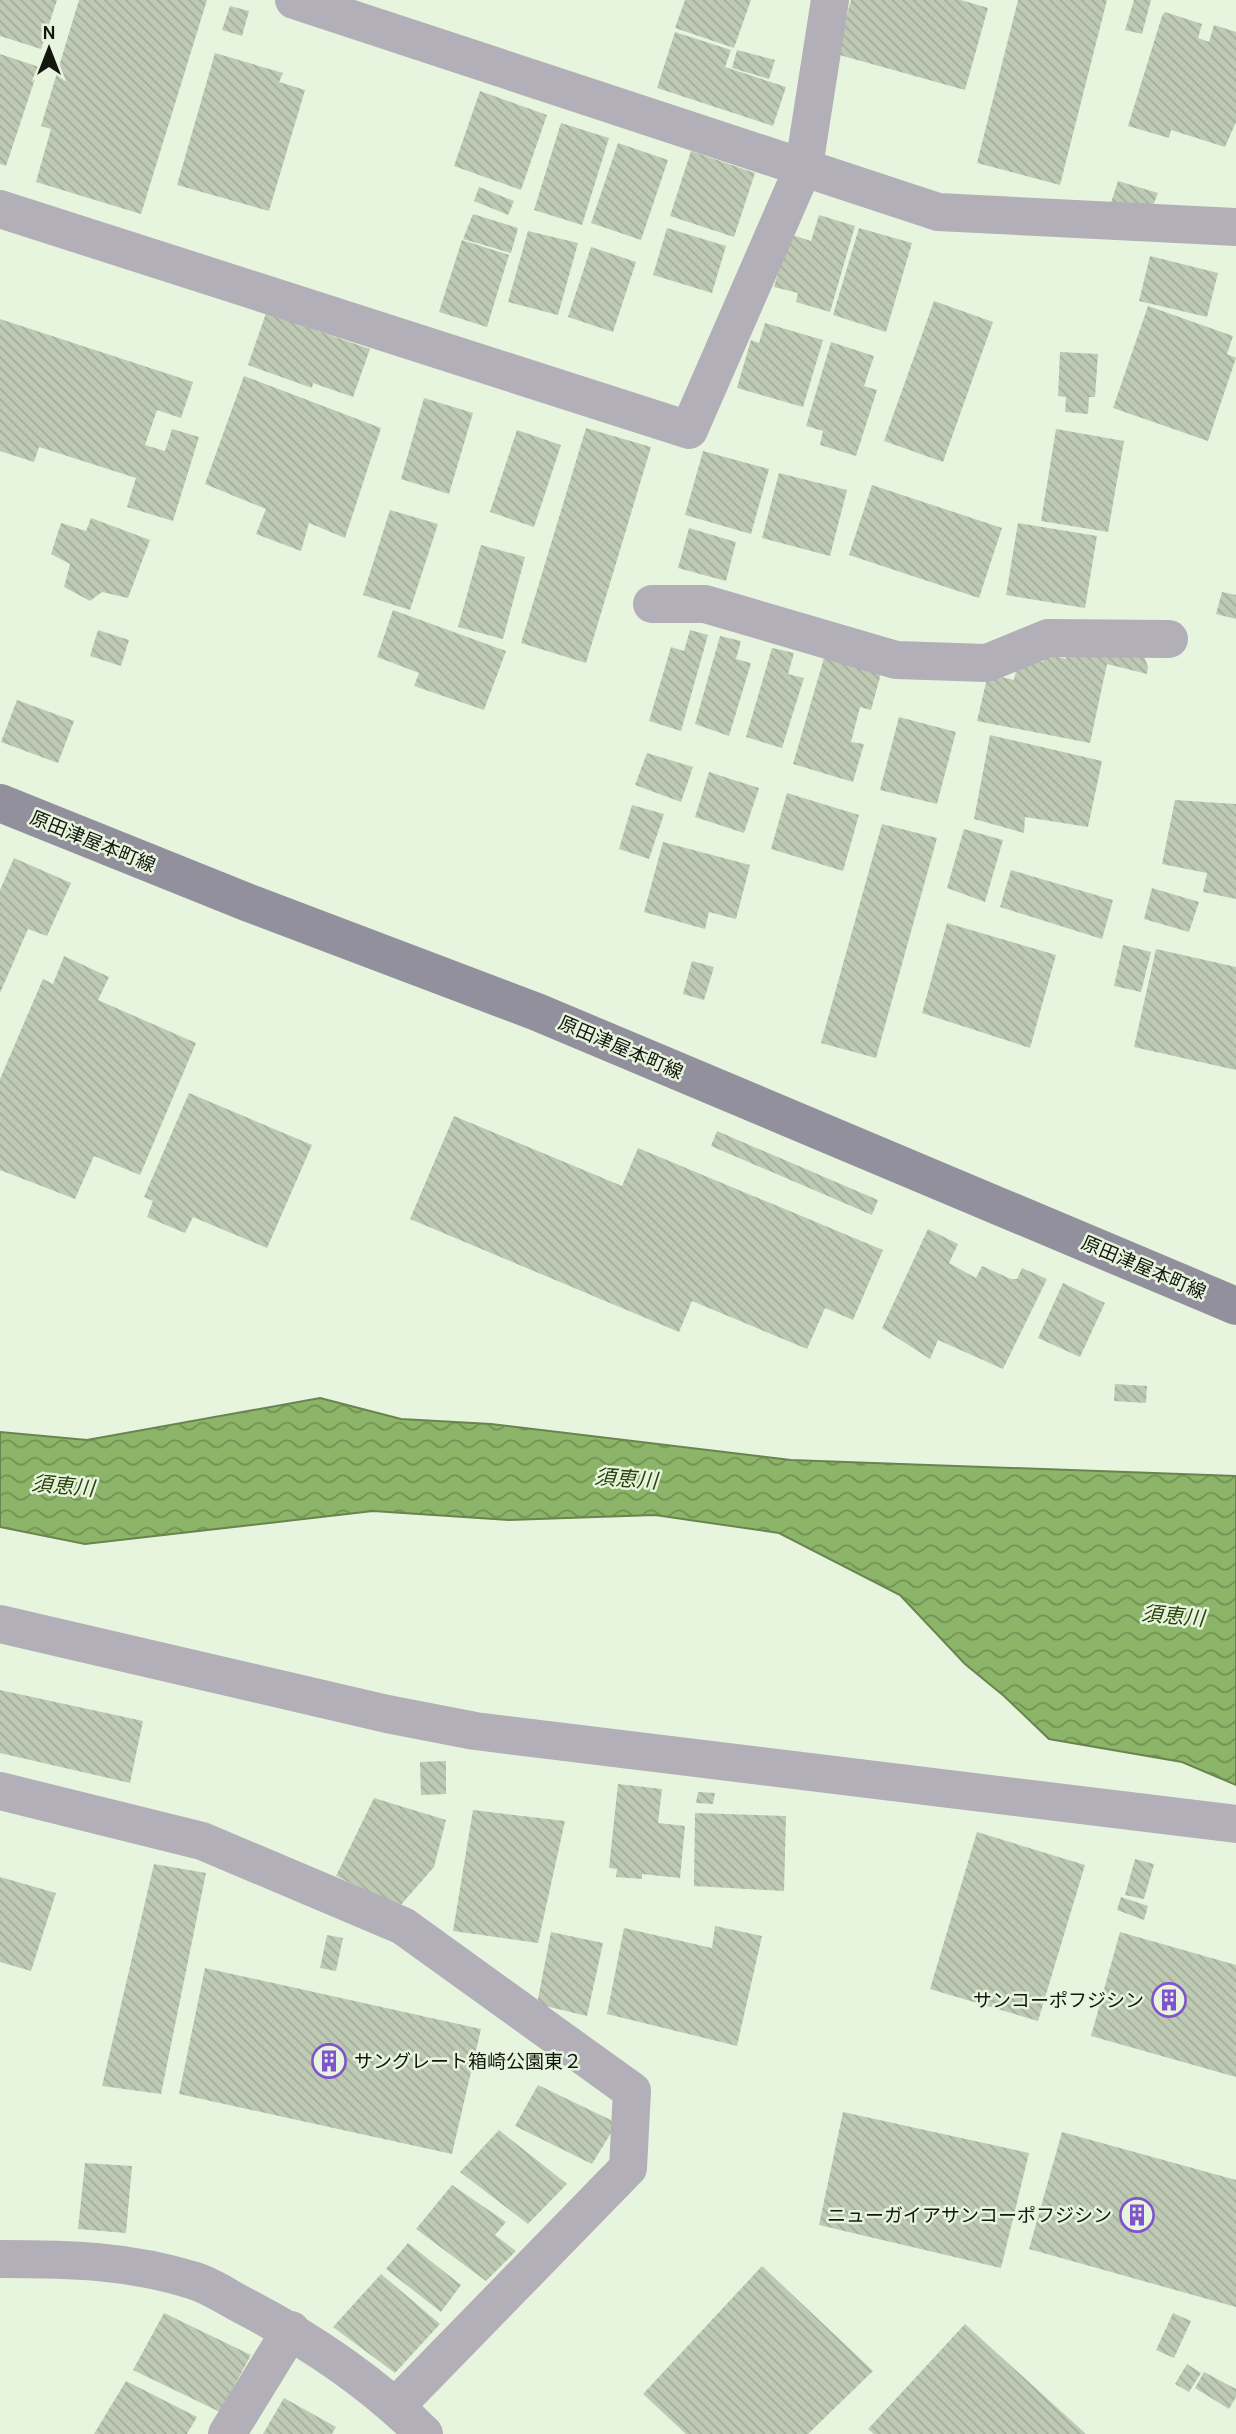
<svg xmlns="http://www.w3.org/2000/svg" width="1236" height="2434" font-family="Karla,'Noto Sans JP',sans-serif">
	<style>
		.water { fill: url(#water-waves); stroke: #68854e; stroke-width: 2 }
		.building { fill: url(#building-back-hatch) }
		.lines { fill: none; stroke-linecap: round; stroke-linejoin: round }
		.street { stroke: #b2afb9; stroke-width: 38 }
		.secondary { stroke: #93909e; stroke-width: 38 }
		.labels { text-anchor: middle; stroke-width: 5; stroke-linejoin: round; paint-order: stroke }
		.street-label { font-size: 19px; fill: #12160e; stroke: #e8f5de }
		.poi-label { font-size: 19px; fill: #12160e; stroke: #e8f5de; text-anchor: end }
		.water-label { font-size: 21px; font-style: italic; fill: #2b440d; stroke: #e8f5de }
	</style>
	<defs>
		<pattern id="water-waves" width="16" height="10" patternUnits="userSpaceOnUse" patternTransform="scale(1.75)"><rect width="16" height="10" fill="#8db569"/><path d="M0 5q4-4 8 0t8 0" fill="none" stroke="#729255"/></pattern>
		<pattern id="building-back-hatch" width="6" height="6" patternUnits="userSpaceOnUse" patternTransform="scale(1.75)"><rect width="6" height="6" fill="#becab4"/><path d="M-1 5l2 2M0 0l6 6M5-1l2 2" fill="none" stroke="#a2ad9a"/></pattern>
	</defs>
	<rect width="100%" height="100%" fill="#e8f5de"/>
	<path class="water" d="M320 1398 401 1419 491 1424 791 1460 1236 1476V1785L1182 1762 1049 1739 1004 1696 965 1664 900 1595 779 1533 655 1515 509 1520 373 1511 85 1544 0 1527V1432L87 1440Z"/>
	<g class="building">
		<path d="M0 0H57L41 49 0 36Z"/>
		<path d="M79 0H207L141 214 36 182 51 129 41 126Z"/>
		<path d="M685 0H751L734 48 675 28Z"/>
		<path d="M851 0H961L988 8 965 90 836 54Z"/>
		<path d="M1018 0H1107L1060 185 977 163Z"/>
		<path d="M1134 0H1151L1142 34 1125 30Z"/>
		<path d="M230 6 249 11 242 36 222 30Z"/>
		<path d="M1165 12 1202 24 1198 38 1209 42 1214 25 1236 32V122L1225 147 1171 130 1169 138 1128 126 1162 16Z"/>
		<path d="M675 32 731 50 725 67 786 87 773 126 657 88Z"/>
		<path d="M737 50 775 60 769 79 732 68Z"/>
		<path d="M215 53 283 73 279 82 305 90 269 211 177 185Z"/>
		<path d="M0 54 39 67 6 166 0 164Z"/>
		<path d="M480 91 547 115 521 190 454 166Z"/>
		<path d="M561 123 609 138 582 225 534 210Z"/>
		<path d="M618 143 668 160 641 240 591 223Z"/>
		<path d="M691 151 755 173 734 237 670 216Z"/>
		<path d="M1118 181 1158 193 1152 208 1109 209Z"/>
		<path d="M479 187 514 201 508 215 474 201Z"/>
		<path d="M473 214 518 228 511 253 463 239Z"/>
		<path d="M819 215 855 226 830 312 796 302 798 293 774 287 789 234 811 241Z"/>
		<path d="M667 228 726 246 712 293 653 275Z"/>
		<path d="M859 228 912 243 886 332 833 315Z"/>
		<path d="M528 231 578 243 558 315 508 302Z"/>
		<path d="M462 240 509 255 487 327 439 312Z"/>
		<path d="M591 247 636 262 613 332 568 317Z"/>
		<path d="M1150 256 1218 273 1207 317 1139 301Z"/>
		<path d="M934 301 993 322 943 462 884 441Z"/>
		<path d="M1148 306 1233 336 1227 354 1236 358 1208 441 1113 408Z"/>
		<path d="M266 313 370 349 353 397 313 383 312 388 248 365Z"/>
		<path d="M0 319 193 382 181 418 157 410 145 445 165 451 172 429 199 437 173 521 127 507 136 478 39 447 34 462 0 451Z"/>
		<path d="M765 323 823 340 803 407 737 388 751 340 759 343Z"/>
		<path d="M831 342 874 356 864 386 877 390 856 456 820 445 823 431 806 426Z"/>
		<path d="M1060 352 1098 354 1095 397H1089L1088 414 1065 412 1066 397 1058 396Z"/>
		<path d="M244 376 381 428 345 538 309 523 301 551 256 534 266 509 205 484Z"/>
		<path d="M424 398 473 413 449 494 401 479Z"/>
		<path d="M586 428 651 447 586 663 521 643Z"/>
		<path d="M1056 429 1124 441 1108 532 1041 521Z"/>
		<path d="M517 430 561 445 534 527 490 512Z"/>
		<path d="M703 451 769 469 751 534 685 515Z"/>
		<path d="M779 473 847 490 830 556 762 538Z"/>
		<path d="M872 485 1002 528 979 598 849 555Z"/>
		<path d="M390 510 438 524 410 610 363 595Z"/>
		<path d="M91 518 150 540 128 598 102 592 90 601 64 587 70 564 51 554 61 523 86 531Z"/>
		<path d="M1018 523 1097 536 1085 608 1006 595Z"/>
		<path d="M689 528 736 542 726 581 678 568Z"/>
		<path d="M481 545 525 557 503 639 458 627Z"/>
		<path d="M1222 592 1236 595V619L1216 614Z"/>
		<path d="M393 610 506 651 484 710 414 686 419 673 377 657Z"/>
		<path d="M98 630 129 640 121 666 90 656Z"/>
		<path d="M690 630 708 635 681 731 649 721 671 647 684 651Z"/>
		<path d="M720 636 741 641 736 659 751 663 729 736 695 724Z"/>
		<path d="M772 648 794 653 788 674 804 678 782 748 746 737Z"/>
		<path d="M1066 650 1142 651 1148 667 1147 674 1107 664 1090 743 977 721 988 674 1014 680 1018 662 1028 659 1043 662 1045 654 1066 659Z"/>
		<path d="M826 651 883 666 871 710 860 707 851 742 864 744 853 782 793 764Z"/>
		<path d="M17 700 74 721 58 763 1 742Z"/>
		<path d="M899 717 956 732 937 804 880 790Z"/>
		<path d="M990 735 1102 761 1088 827 1025 817 1024 833 974 819Z"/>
		<path d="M647 753 693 767 681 802 635 785Z"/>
		<path d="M709 772 759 788 744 833 695 817Z"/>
		<path d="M787 793 859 815 843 871 771 849Z"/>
		<path d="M1175 800 1236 804V899L1203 892 1207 873 1162 864Z"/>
		<path d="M632 805 664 814 649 859 619 849Z"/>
		<path d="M882 824 937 838 876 1058 821 1043Z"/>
		<path d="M964 829 1003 840 985 902 947 888Z"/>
		<path d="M663 842 750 865 736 919 709 912 705 929 644 912Z"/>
		<path d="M14 858 71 883 47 936 28 929 0 993V890Z"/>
		<path d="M1011 870 1113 900 1102 939 1000 907Z"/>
		<path d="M1152 888 1199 902 1189 932 1144 919Z"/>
		<path d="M947 923 1056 955 1030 1048 922 1013Z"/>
		<path d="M1123 945 1151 952 1141 992 1114 986Z"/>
		<path d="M1156 949 1236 967V1070L1134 1047Z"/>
		<path d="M64 956 109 977 98 1000 196 1043 140 1175 94 1156 75 1199 0 1170V1079L43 979 53 984Z"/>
		<path d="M692 961 714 967 704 1000 683 994Z"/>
		<path d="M189 1093 312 1145 267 1248 193 1217 185 1233 147 1217 153 1201 144 1197Z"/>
		<path d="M454 1116 622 1186 638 1148 883 1250 853 1320 825 1308 807 1349 692 1301 679 1332 410 1219Z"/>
		<path d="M717 1131 878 1200 872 1215 711 1146Z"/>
		<path d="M928 1229 958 1244 949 1263 976 1278 982 1266 1011 1279H1017L1022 1268 1047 1279 1003 1369 938 1340 930 1359 882 1328Z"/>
		<path d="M1063 1283 1105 1303 1080 1357 1038 1338Z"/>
		<path d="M1115 1384 1147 1386 1146 1403 1114 1401Z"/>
		<path d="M0 1690 143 1721 130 1783 0 1753Z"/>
		<path d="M446 1761V1794L421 1795 420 1762Z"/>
		<path d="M618 1784 662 1789 658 1823 685 1826 680 1878 642 1874V1879L616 1877 617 1869 609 1868Z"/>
		<path d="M698 1792 715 1793 713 1804 696 1803Z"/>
		<path d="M374 1798 446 1820 434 1867 399 1907 336 1876Z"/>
		<path d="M473 1810 565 1821 538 1943 453 1931Z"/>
		<path d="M695 1813 786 1816 784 1891 694 1886Z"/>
		<path d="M977 1832 1085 1865 1038 2021 930 1989Z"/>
		<path d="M1135 1859 1154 1864 1144 1899 1125 1895Z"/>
		<path d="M154 1864 206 1873 161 2094 102 2086Z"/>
		<path d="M0 1877 56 1893 31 1971 0 1962Z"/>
		<path d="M1121 1897 1148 1906 1144 1920 1117 1910Z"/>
		<path d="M715 1926 762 1936 737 2046 607 2014 624 1928 712 1948Z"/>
		<path d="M551 1932 603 1943 587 2016 537 2004Z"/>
		<path d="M1120 1932 1236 1965V2077L1091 2036Z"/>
		<path d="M327 1935 343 1938 336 1971 320 1968Z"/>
		<path d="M205 1968 481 2029 452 2154 179 2094Z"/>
		<path d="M538 2085 617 2123 592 2164 515 2126Z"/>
		<path d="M843 2112 1029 2153 1001 2268 819 2225Z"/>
		<path d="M499 2130 567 2184 528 2224 460 2172Z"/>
		<path d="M1062 2132 1236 2180V2307L1029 2249Z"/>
		<path d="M85 2163 132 2166 126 2233 78 2229Z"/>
		<path d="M452 2185 506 2222 495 2235 516 2251 486 2281 416 2229Z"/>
		<path d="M408 2243 461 2285 441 2312 386 2269Z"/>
		<path d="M762 2266 873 2371 808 2434H686L643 2394Z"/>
		<path d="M381 2274 440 2324 395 2373 333 2327Z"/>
		<path d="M164 2313 251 2355 220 2412 133 2370Z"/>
		<path d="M1173 2313 1191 2321 1174 2358 1156 2350Z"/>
		<path d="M965 2324 1086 2434H874L868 2429Z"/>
		<path d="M1187 2364 1201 2373 1189 2392 1175 2384Z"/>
		<path d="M1204 2372 1236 2389V2397L1229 2409 1195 2388Z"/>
		<path d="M126 2381 197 2417 187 2434H94Z"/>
		<path d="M284 2398 336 2427 332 2434H263Z"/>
	</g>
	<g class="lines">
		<g class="street">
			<path d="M294 0 938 212 1236 227"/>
			<path d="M0 209 689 430 804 166 830 0"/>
			<path d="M652 604H705L896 660 987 663 1048 638 1169 639"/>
			<path d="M0 1624 387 1714 475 1731 1236 1824"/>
			<path d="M0 1791 202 1841 403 1926 632 2091 628 2168 396 2406"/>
			<path d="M0 2259C69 2259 128 2260 195 2281 211 2286 227 2297 242 2305 308 2339 372 2382 424 2434"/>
			<path d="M227 2434 291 2330"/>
		</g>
		<path class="secondary" d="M0 803 249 903 537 1012 1236 1306"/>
	</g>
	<defs>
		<g id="building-ring" transform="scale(1.75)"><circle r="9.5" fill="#e8f5de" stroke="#8053cc" stroke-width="1.5"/><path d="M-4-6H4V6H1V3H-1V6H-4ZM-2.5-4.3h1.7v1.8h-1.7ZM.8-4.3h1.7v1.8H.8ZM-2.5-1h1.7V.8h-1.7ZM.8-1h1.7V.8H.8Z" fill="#8053cc"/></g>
	</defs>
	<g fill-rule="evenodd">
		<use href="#building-ring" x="1169" y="2000"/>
		<use href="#building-ring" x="329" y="2061"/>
		<use href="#building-ring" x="1137" y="2215"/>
	</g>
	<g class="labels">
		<g class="street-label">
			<text transform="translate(93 841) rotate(22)" y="7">原田津屋本町線</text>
			<text transform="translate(621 1047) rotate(23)" y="7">原田津屋本町線</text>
			<text transform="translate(1144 1267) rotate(23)" y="7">原田津屋本町線</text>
		</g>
		<g class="poi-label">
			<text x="1144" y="2007">サンコーポフジシン</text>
			<text x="354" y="2068" text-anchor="start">サングレート箱崎公園東２</text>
			<text x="1112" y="2222">ニューガイアサンコーポフジシン</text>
		</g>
		<g class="water-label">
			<text transform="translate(626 1479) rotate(4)" y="7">須恵川</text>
			<text transform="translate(63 1486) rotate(5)" y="7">須恵川</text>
			<text transform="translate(1173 1616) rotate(5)" y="7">須恵川</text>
		</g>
	</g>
	<g transform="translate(49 49)" stroke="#e8f5de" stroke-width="5" paint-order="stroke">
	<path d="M0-5L12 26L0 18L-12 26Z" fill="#12160e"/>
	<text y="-10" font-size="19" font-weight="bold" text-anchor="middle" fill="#12160e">N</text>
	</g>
</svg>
